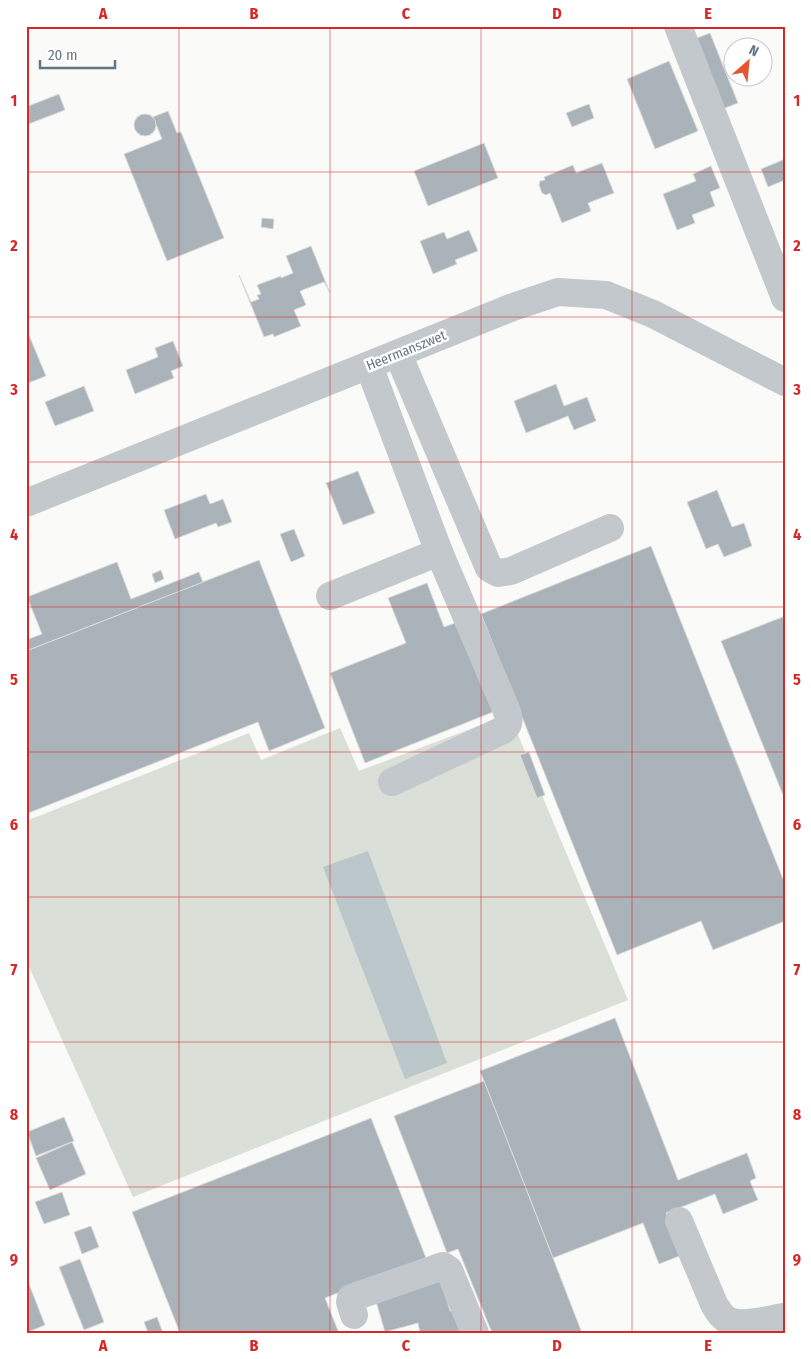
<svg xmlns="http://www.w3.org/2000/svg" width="811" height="1359" font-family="'Fira Sans Condensed',sans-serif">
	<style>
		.green { fill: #dadfd7 }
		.water { fill: #bbc7cb }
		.building { fill: #aab3b9; stroke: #dcdcda }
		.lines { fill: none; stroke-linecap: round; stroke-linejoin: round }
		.minor { stroke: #c3c8cc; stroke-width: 28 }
		.grid { fill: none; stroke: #d62828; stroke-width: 1; stroke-opacity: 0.55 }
		.labels { text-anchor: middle; stroke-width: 5; stroke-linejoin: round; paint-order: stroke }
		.street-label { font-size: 14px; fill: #657683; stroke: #fff }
		.neatline { fill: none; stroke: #d62828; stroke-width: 2 }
		.grid-label { font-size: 16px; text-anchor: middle; font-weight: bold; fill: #d62828 }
	</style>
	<rect width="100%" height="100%" fill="#fafaf8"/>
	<path class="green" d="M510 714 546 805 628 1000 133 1197 26 960V821L249 733 261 760 340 728 359 771Z"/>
	<path class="water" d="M368 851 447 1063 405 1079 323 867Z"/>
	<g class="building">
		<path d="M710 33 738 103 720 110 692 40Z"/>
		<path d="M669 61 698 131 655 149 627 79Z"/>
		<path d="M59 94 65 110 26 125V107Z"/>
		<path d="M589 104 594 118 572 127 566 113Z"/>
		<path d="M168 111 177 133 181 132 224 238 167 261 124 154 162 139 153 117Z"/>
		<circle cx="145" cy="125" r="11"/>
		<path d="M484 143 498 178 428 206 414 171Z"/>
		<path d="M785 159V180L768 187 761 169Z"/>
		<path d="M602 163 614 193 588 203 591 211 562 223 550 193 546 195 542 193 539 185 540 181 545 180 544 177 573 165 576 173Z"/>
		<path d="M711 166 720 188 710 192 715 206 692 215 695 223 677 230 663 194 696 181 693 174Z"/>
		<path d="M262 218 274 219 273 229 261 227Z"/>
		<path d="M469 230 478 251 455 260 457 264 433 274 420 241 444 232 447 239Z"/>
		<path d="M311 246 330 293 324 282 300 291 306 305 294 310 301 326 274 337 273 334 264 337 239 275 251 302 259 299 257 295 261 294 257 285 281 276V278L293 273 286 256Z"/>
		<path d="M26 328 46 376 26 384Z"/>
		<path d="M173 341 183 366 171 371 174 378 135 394 126 370 158 357 155 348Z"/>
		<path d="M556 384 564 406 587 397 596 421 574 430 568 416 526 433 514 401Z"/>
		<path d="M84 386 94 411 55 426 45 402Z"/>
		<path d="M358 471 375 513 343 525 326 483Z"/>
		<path d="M717 490 732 527 744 523 752 546 724 557 718 544 706 549 687 502Z"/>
		<path d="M206 494 210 504 223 499 232 522 218 527 216 523 175 539 164 510Z"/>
		<path d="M294 529 305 556 291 562 280 534Z"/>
		<path d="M651 546 785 884V921L713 950 701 921 617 955 481 614Z"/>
		<path d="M259 560 325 728 269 751 258 722 26 814V651Z"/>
		<path d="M117 562 131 599 199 572 203 582 26 651V640L42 634 27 597Z"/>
		<path d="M161 570 164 579 155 583 152 574Z"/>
		<path d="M427 583 444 627 463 620 498 710 365 763 330 673 406 643 388 598Z"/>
		<path d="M785 616V800L721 641Z"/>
		<path d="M529 752 545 795 537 798 520 755Z"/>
		<path d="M615 1018 678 1180 747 1153 756 1178 750 1181 758 1200 723 1214 715 1194 666 1213 682 1255 659 1264 643 1223 553 1258 480 1071Z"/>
		<path d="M484 1081 553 1258 582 1333H492L458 1249 447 1253 394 1116Z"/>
		<path d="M64 1117 74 1141 36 1156 27 1132Z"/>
		<path d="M371 1118 426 1258 325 1298 339 1333H180L132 1212Z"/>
		<path d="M72 1142 86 1174 50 1190 36 1158Z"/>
		<path d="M62 1192 70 1215 44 1224 35 1202Z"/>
		<path d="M91 1226 99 1247 82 1254 74 1232Z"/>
		<path d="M80 1259 104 1322 84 1330 59 1267Z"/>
		<path d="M441 1279 450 1311 454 1310 461 1333H420L418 1323 385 1332 375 1298Z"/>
		<path d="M29 1284 45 1325 26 1333V1285Z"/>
		<path d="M157 1317 163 1333H148L144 1322Z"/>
	</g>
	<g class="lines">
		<g class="minor">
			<path d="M678 26 785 298"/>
			<path d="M398 354 489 568 498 573 511 571 610 528"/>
			<path d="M26 503 513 307 558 292 606 295 653 314 785 382"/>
			<path d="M330 596 439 552 369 366"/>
			<path d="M392 782 503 730C511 724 509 717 506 709L439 552"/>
			<path d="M679 1221 714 1304C718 1311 722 1318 730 1321 743 1327 770 1319 785 1317"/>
			<path d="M354 1315 350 1302 351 1298 443 1266 449 1270 475 1333"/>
		</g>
	</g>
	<path class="grid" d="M179 26V1333M330 26V1333M481 26V1333M632 26V1333M26 172H785M26 317H785M26 462H785M26 607H785M26 752H785M26 897H785M26 1042H785M26 1187H785"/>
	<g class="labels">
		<g class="street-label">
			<text transform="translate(406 350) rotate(-22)" y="5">Heermanszwet</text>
		</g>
	</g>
	<rect width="811" height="1359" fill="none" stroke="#ffffff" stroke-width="55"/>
	<g transform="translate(748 62) rotate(27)"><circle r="24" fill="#ffffff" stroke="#c1c8cd"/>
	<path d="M0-4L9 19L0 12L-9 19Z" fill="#e4572e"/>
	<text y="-8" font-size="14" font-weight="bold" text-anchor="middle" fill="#657683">N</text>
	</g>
	<path d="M40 60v8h75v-8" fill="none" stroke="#657683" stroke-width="2.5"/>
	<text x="48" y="60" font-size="15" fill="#657683" stroke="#ffffff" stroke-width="4" paint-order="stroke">20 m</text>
	<rect x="28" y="28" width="756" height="1304" class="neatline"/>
	<g class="grid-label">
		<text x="103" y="19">A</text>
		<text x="254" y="19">B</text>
		<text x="406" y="19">C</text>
		<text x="557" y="19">D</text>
		<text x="708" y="19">E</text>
		<text x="14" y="106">1</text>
		<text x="797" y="106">1</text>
		<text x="14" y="251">2</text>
		<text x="797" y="251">2</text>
		<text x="14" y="395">3</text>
		<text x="797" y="395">3</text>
		<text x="14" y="540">4</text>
		<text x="797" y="540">4</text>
		<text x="14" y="685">5</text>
		<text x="797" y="685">5</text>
		<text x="14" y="830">6</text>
		<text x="797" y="830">6</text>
		<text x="14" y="975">7</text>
		<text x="797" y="975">7</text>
		<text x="14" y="1120">8</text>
		<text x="797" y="1120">8</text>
		<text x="14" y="1265">9</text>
		<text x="797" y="1265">9</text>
		<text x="103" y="1351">A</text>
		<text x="254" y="1351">B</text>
		<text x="406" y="1351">C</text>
		<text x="557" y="1351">D</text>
		<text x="708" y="1351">E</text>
	</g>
</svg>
